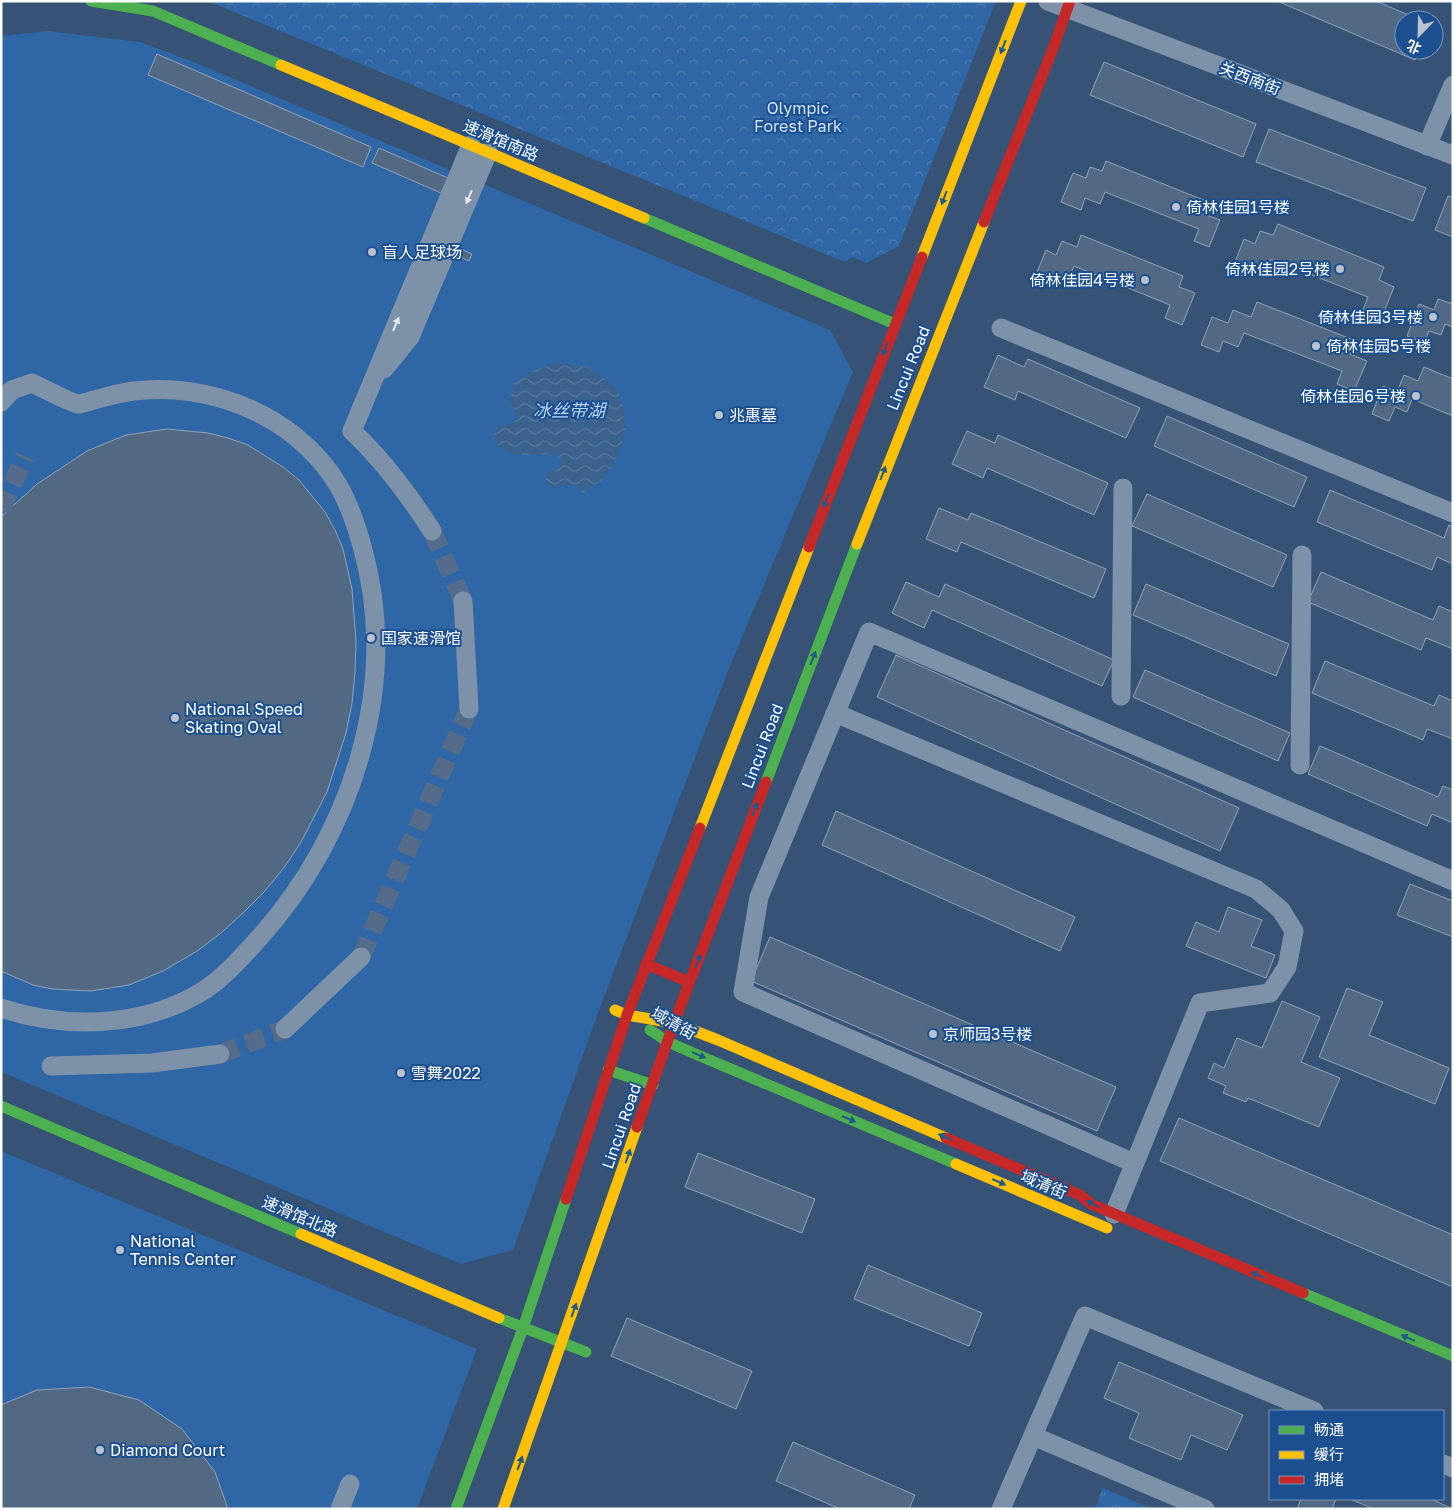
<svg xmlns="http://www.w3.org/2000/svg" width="1454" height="1510" font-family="'Golos Text','Noto Sans SC',sans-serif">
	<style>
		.grass { fill: url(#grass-tufts) }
		.forest { fill: url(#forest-crowns) }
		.pitch { fill: #2f66a5 }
		.water { fill: url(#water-waves) }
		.building { fill: #526984; stroke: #92a2b6 }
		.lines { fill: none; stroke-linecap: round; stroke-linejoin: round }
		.street-tunnel { stroke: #546c89; stroke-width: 19; stroke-dasharray: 19 9; stroke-linecap: butt }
		.street { stroke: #7d92a8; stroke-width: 19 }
		.fast { stroke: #4caf50; stroke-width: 11 }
		.slow { stroke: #ffc107; stroke-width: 11 }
		.jam { stroke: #c62828; stroke-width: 11 }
		.oneway { fill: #205989 }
		.oneway2 { fill: #e5e9ee }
		.poi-dot { fill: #b9c2ce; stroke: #1b4f8f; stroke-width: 2 }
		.labels { text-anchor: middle; stroke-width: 4; stroke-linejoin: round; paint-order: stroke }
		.street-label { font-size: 16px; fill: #fff; stroke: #1b4f8f }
		.park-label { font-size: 16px; fill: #cfe3fa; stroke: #1b4f8f }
		.poi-label { font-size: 16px; fill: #fff; stroke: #1b4f8f; text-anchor: start }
		.water-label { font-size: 18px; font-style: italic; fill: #b5d3f5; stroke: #1b4f8f }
	</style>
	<defs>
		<pattern id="grass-tufts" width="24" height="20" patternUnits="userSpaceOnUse" patternTransform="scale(1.25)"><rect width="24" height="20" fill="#2f66a5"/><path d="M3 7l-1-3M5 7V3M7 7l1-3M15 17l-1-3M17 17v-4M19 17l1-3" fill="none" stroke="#4e7db2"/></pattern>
		<pattern id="forest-crowns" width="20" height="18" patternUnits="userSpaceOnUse" patternTransform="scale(1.25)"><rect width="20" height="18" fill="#2f66a5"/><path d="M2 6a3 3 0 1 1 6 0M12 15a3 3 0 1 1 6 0" fill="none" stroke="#4e7db2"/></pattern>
		<pattern id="water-waves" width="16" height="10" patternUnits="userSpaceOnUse" patternTransform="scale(1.25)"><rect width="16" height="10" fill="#3b618d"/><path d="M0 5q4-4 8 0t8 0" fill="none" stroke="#58799e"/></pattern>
	</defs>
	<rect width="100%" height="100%" fill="#365274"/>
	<path class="grass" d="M1103 1488 1152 1509H1095Z"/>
	<path class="forest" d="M207 1H996L899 246 866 263 853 257 845 262Z"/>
	<g class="pitch">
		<path d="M48 31 140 42 189 60 830 330 853 372 728 671 598 1013 513 1250 461 1264 1 1072V36Z"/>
		<path d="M1 1151 477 1349 417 1509H1Z"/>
	</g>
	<path class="water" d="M556 363 587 367 616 387 624 409 626 431 618 456 603 479 582 494 581 488 576 484 553 488 547 484 545 478 548 472 555 471 560 467 561 460 559 456C539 450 517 462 500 447 494 442 493 436 495 429L499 426 512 424 517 418 516 412 509 404 511 395 516 388 510 385 535 370Z"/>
	<g class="building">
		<path d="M1277 1H1376L1420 20H1404V50H1419L1415 60Z"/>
		<path d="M157 54 371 147 363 167 148 75Z"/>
		<path d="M1104 62 1256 124 1243 157 1090 95Z"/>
		<path d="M1269 129 1426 188 1413 221 1256 162Z"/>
		<path d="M379 148 448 178 441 193 372 163Z"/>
		<path d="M1106 161 1211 203 1206 215 1220 220 1209 247 1194 241 1199 229 1105 192 1100 204 1085 198 1081 210 1061 202 1073 173 1086 178 1090 167 1102 171Z"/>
		<path d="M1448 196 1453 198V237L1435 230Z"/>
		<path d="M1278 224 1384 267 1379 280 1394 287 1382 317 1363 310 1368 297 1271 259 1266 273 1251 267 1246 277 1231 272 1244 239 1255 244 1260 231 1273 235Z"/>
		<path d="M1081 235 1183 276 1179 287 1195 293 1182 325 1165 318 1170 305 1074 266 1068 280 1054 274 1049 286 1034 280 1046 250 1056 255 1062 241 1077 247Z"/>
		<path d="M457 247 472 254 469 261 454 254Z"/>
		<path d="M1438 299 1453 304V327L1445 324 1441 335 1429 331 1424 343 1407 336 1419 304 1434 310Z"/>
		<path d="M1257 302 1356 341 1350 354 1367 361 1354 391 1337 384 1342 371 1244 333 1238 347 1223 341 1219 352 1201 345 1212 317 1228 323 1233 310 1251 317Z"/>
		<path d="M998 355 1024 367 1028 359 1140 408 1126 438 1018 391 1015 400 984 387Z"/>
		<path d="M1424 367 1453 379V416L1412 399 1407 412 1395 407 1389 421 1372 414 1383 386 1397 392 1404 375 1418 381Z"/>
		<path d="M1167 416 1307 477 1294 507 1154 446Z"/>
		<path d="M167 429 208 433 228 438 248 445 283 467 299 480 325 512 335 530 343 549 352 589 356 641 355 672 352 703 346 733 327 792 300 844 283 869 264 892 243 913 221 933 197 951 163 971 129 985 91 991 52 989 33 985 1 971V517L37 484 87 451 126 435Z"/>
		<path d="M967 431 995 443 998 435 1108 483 1094 515 987 468 983 478 952 464Z"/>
		<path d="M1330 490 1444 538 1449 525 1453 527V564L1437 557 1432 570 1317 522Z"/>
		<path d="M1147 494 1287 555 1273 587 1132 526Z"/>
		<path d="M939 508 968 520 971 513 1106 569 1094 598 961 542 957 552 926 539Z"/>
		<path d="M1321 572 1433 620 1439 606 1453 612V649L1426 638 1421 650 1308 602Z"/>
		<path d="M906 582 939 597 945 584 1114 660 1102 686 932 610 924 628 892 613Z"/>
		<path d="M1146 584 1289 644 1276 676 1133 615Z"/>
		<path d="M896 655 1239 808 1220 851 877 697Z"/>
		<path d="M1325 661 1434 706 1439 695 1453 701V739L1427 729 1423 740 1312 693Z"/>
		<path d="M1145 670 1290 733 1278 761 1133 697Z"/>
		<path d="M1320 746 1438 797 1443 786 1453 790V823L1432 814 1427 826 1308 774Z"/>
		<path d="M836 811 1075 917 1060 951 822 845Z"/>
		<path d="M1410 884 1453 901V937L1397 915Z"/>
		<path d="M1228 907 1262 920 1251 946 1275 955 1266 978 1186 946 1196 922 1219 932Z"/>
		<path d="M770 937 1116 1087 1097 1131 751 981Z"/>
		<path d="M1347 988 1383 1002 1369 1035 1449 1068 1435 1104 1319 1057Z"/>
		<path d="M1282 1001 1320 1017 1301 1062 1340 1078 1319 1127 1248 1098 1246 1102 1223 1093 1226 1086 1208 1078 1214 1063 1224 1068 1237 1038 1262 1048Z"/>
		<path d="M1179 1118 1453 1235V1287L1160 1161Z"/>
		<path d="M698 1153 815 1199 802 1233 685 1187Z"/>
		<path d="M868 1265 982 1313 969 1346 854 1299Z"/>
		<path d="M627 1318 752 1371 736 1409 611 1356Z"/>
		<path d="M1119 1362 1243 1415 1227 1450 1191 1435 1181 1460 1129 1438 1139 1413 1104 1398Z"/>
		<path d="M89 1387 139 1400 182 1429 215 1472 228 1509H1V1405L37 1390Z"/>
		<path d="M793 1442 915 1495 909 1509H840L776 1481Z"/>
		<path d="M1301 1499H1336L1332 1509H1297Z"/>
		<path d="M1350 1499H1431L1453 1509H1374Z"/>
	</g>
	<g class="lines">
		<g class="street-tunnel">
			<path d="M1 510 25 456"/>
			<path d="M432 531 463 601"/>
			<path d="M361 957 469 709"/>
			<path d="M220 1054 285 1029"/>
		</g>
		<g class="street">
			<path d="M1048 1 1453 155"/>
			<path d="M1427 146 1453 85"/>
			<path d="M1001 328 1453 513"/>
			<path d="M384 369 410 337 488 152"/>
			<path d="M1 402 12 390 32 383C40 387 71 403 78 404 82 404 90 401 94 400 107 396 120 393 133 391 191 384 251 401 296 437 334 468 349 499 362 546 401 683 353 833 260 937 242 957 221 981 198 994 138 1028 65 1029 1 1008"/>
			<path d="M432 531C409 495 384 461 352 431L471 145"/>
			<path d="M463 601 469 709"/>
			<path d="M1121 696 1123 488"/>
			<path d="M835 713 1256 889 1281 910 1294 931 1287 967 1270 993 1200 1003 1114 1214"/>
			<path d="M1300 765 1302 555"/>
			<path d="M285 1029 361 957"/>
			<path d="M51 1066 152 1063 220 1054"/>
			<path d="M1134 1163 743 992 759 897 869 632 1453 881"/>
			<path d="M1033 1436 1205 1509"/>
			<path d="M1443 1464 1453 1468"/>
			<path d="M340 1509 350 1484"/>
			<path d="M1001 1509 1085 1316 1314 1411"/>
		</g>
		<g class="fast">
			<path d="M91 1 153 11 281 65"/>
			<path d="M644 218 895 324"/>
			<path d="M766 782 857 544"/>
			<path d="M650 1030 668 1042 693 1053 956 1164"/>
			<path d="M608 1070 653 1085"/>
			<path d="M1 1106 301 1234"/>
			<path d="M1303 1293 1453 1356"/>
			<path d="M499 1318 586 1352"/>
			<path d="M456 1509 523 1328 566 1199"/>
		</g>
		<g class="slow">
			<path d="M281 65 644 218"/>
			<path d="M922 257 1021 1"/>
			<path d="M857 544 984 222"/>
			<path d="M700 828 809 547"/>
			<path d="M615 1010 627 1015 674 1023 718 1040 946 1138"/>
			<path d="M956 1164 1107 1228"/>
			<path d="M301 1234 499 1318"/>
			<path d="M503 1509 637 1127"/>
		</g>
		<g class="jam">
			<path d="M984 222 1054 46 1070 1"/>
			<path d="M809 547 922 257"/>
			<path d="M646 964 689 982"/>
			<path d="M637 1127 674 1023 766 782"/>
			<path d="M946 1138 1080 1195 1091 1204 1303 1293"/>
			<path d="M566 1199 627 1015 700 828"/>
		</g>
	</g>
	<defs><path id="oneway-solid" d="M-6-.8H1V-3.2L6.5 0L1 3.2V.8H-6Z" transform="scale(1.25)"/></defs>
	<g class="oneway">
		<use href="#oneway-solid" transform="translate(1003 47) rotate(111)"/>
		<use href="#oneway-solid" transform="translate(944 198) rotate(111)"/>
		<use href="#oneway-solid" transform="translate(885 349) rotate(111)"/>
		<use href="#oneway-solid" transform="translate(883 473) rotate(-69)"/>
		<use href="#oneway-solid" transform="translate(826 501) rotate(111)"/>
		<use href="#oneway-solid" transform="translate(813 658) rotate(-69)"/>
		<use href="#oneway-solid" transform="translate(755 809) rotate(-69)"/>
		<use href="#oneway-solid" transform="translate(698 961) rotate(-69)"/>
		<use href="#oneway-solid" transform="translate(699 1055) rotate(23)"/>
		<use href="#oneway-solid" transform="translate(849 1119) rotate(23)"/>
		<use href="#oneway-solid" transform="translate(945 1137) rotate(-157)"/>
		<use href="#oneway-solid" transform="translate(628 1156) rotate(-71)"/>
		<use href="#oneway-solid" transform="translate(999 1182) rotate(23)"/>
		<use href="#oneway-solid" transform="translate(1093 1204) rotate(-150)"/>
		<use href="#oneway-solid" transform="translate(1258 1275) rotate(-157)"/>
		<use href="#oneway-solid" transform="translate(574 1310) rotate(-70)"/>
		<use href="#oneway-solid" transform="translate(1408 1338) rotate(-157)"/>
		<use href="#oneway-solid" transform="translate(520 1463) rotate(-70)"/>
	</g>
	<g class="oneway2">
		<use href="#oneway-solid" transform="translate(469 197) rotate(113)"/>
		<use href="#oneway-solid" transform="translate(396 324) rotate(-67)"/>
	</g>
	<g class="poi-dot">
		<circle cx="1176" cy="207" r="5"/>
		<circle cx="372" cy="252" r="5"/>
		<circle cx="1340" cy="269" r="5"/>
		<circle cx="1145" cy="280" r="5"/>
		<circle cx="1433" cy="317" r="5"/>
		<circle cx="1316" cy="346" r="5"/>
		<circle cx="1416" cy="396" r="5"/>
		<circle cx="719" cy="415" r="5"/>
		<circle cx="371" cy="638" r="5"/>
		<circle cx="175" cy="718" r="5"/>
		<circle cx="933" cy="1034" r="5"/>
		<circle cx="401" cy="1073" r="5"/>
		<circle cx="120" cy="1250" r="5"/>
		<circle cx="100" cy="1450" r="5"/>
	</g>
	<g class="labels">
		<g class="street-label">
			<text transform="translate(1250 78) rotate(21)" y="6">关西南街</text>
			<text transform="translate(501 140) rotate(23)" y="6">速滑馆南路</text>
			<text transform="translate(908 368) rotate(-68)" y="6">Lincui Road</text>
			<text transform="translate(762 746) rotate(-69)" y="6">Lincui Road</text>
			<text transform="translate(674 1023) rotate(29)" y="6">域清街</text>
			<text transform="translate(621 1126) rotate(-71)" y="6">Lincui Road</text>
			<text transform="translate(1044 1184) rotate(23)" y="6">域清街</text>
			<text transform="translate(300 1216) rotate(23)" y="6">速滑馆北路</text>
		</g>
		<g class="park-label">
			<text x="798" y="114">Olympic<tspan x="798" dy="18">Forest Park</tspan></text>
		</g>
		<g class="poi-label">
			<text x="1186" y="213">倚林佳园1号楼</text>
			<text x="382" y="258">盲人足球场</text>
			<text x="1330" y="275" text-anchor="end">倚林佳园2号楼</text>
			<text x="1135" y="286" text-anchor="end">倚林佳园4号楼</text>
			<text x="1423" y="323" text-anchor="end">倚林佳园3号楼</text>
			<text x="1326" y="352">倚林佳园5号楼</text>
			<text x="1406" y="402" text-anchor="end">倚林佳园6号楼</text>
			<text x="729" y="421">兆惠墓</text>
			<text x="381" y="644">国家速滑馆</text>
			<text x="185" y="715">National Speed<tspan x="185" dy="18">Skating Oval</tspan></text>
			<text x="943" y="1040">京师园3号楼</text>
			<text x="411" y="1079">雪舞2022</text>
			<text x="130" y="1247">National<tspan x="130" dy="18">Tennis Center</tspan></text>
			<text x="110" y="1456">Diamond Court</text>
		</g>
		<g class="water-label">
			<text x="569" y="417">冰丝带湖</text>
		</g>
	</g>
	<rect width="1454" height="1510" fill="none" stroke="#ffffff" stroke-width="5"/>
	<rect x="1269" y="1410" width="175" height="90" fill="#1b4f8f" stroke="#7695bc"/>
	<rect x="1279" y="1426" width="25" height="8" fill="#4caf50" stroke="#7695bc"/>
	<text x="1314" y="1435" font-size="15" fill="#ffffff">畅通</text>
	<rect x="1279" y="1451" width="25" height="8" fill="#ffc107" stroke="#7695bc"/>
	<text x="1314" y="1460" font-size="15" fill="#ffffff">缓行</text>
	<rect x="1279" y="1476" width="25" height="8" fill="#c62828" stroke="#7695bc"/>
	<text x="1314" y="1485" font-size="15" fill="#ffffff">拥堵</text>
	<g transform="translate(1419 35) rotate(203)"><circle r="24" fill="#1b4f8f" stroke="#7695bc"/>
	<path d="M0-4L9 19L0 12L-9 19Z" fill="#b9c2ce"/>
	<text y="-8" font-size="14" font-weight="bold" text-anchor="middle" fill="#ffffff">北</text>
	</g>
</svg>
